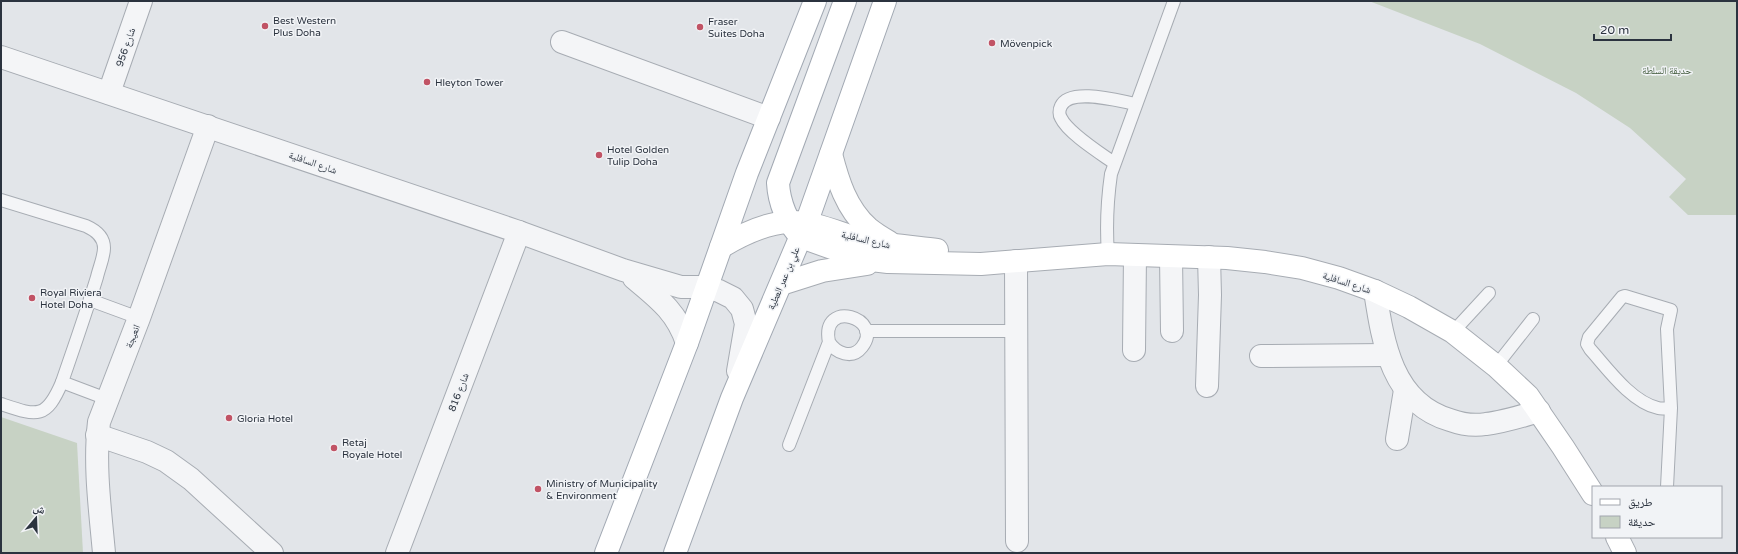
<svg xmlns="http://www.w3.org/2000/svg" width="1738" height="554" font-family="'Varela Round','Noto Naskh Arabic',sans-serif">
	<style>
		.green { fill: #c7d2c4 }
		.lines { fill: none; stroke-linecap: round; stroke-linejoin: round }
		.lane-casing { stroke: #a7acb3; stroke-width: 14 }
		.street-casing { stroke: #a7acb3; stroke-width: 24 }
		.secondary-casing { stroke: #a7acb3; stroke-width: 24 }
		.primary-casing { stroke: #a2a9b3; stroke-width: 24 }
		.lane { stroke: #f4f5f7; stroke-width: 12 }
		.street { stroke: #f4f5f7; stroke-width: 22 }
		.secondary { stroke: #fff; stroke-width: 22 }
		.primary { stroke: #fff; stroke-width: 22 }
		.poi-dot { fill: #c15365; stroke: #f1f3f6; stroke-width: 1.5 }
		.labels { text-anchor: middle; stroke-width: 3; stroke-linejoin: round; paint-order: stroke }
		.poi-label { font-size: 10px; fill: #2b333f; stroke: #f1f3f6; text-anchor: start }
		.street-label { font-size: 10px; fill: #2b333f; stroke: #f1f3f6 }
		.park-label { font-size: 10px; fill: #40593a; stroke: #f1f3f6 }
	</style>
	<rect width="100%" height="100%" fill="#e2e5e9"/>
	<g class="green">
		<path d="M1369 1H1737V215H1688L1669 197 1686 179 1630 128 1576 93 1480 44Z"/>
		<path d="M1 417 77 443 83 553H1Z"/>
	</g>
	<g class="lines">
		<g class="lane-casing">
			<g id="lane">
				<path d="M1114 163C1100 153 1068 133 1061 118 1059 115 1059 110 1061 106 1070 87 1119 101 1136 104"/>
				<path d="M1 200 86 226C95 230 104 236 104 248 104 257 99 268 97 277 86 313 74 347 62 382L107 399"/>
				<path d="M1108 254C1106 227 1107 202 1111 174L1174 1"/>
				<path d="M90 300 139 318"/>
				<path d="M866 331H1016"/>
				<path d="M1453 332 1489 293"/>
				<path d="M1496 366 1533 319"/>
				<path d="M1 404C37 416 46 420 62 382"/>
				<path d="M789 445 829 342C820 298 885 318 862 347 852 360 836 353 829 342"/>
				<path d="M1667 487 1671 408 1667 329 1671 310 1625 296 1622 297 1589 337 1587 344 1590 349C1607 368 1631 402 1658 408 1662 409 1667 408 1671 408"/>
			</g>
		</g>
		<g class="street-casing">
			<g id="street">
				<path d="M562 42 769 118"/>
				<path d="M1 57 519 232 623 270 681 287H706L719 291 733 298 742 309 746 324 738 371"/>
				<path d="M109 93 141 1"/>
				<path d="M1171 257 1172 331"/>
				<path d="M1016 261 1017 541"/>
				<path d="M634 278C658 298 677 312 687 343"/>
				<path d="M1375 291C1383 343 1392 403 1450 420 1461 424 1474 426 1486 424 1504 422 1522 416 1539 411"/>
				<path d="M1134 350 1135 255"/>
				<path d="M1261 356 1388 355"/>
				<path d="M1207 386 1210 295 1209 257"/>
				<path d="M97 435 147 452 166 461 191 479 272 553"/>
				<path d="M1397 439 1405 390"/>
				<path d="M104 553C100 509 94 465 99 422L139 318 208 126"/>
				<path d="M397 553 519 232"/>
			</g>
		</g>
		<g class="secondary-casing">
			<g id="secondary">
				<path d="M831 154C838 181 846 208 868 228 874 233 882 238 889 242"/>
				<path d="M801 237 863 259 888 262 981 264 1108 254 1227 258 1265 262 1302 268 1339 278 1375 291 1409 307 1453 332 1496 366 1528 396 1563 447 1593 494"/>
				<path d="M721 247C741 235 765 223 789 222 814 221 840 234 864 240 888 245 913 247 937 250"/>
				<path d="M781 284 822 271 867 264"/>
				<path d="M1617 537 1625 553"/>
			</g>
		</g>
		<g class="primary-casing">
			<g id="primary">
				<path d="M801 237C787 223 779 202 778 183L845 1"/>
				<path d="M606 553 687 343 747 173 815 1"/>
				<path d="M675 553 732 398 806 224 885 1"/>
			</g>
		</g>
		<use href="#lane" class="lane"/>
		<use href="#street" class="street"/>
		<use href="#secondary" class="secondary"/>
		<use href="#primary" class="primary"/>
	</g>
	<g class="poi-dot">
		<circle cx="265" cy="26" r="4"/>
		<circle cx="700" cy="27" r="4"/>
		<circle cx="992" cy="43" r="4"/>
		<circle cx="427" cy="82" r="4"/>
		<circle cx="599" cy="155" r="4"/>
		<circle cx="32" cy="298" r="4"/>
		<circle cx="229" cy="418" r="4"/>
		<circle cx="334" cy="448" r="4"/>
		<circle cx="538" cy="489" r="4"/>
	</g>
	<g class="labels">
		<g class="poi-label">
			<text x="273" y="24">Best Western<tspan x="273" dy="12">Plus Doha</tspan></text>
			<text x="708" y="25">Fraser<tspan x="708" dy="12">Suites Doha</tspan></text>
			<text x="1000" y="47">Mövenpick</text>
			<text x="435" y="86">Hleyton Tower</text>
			<text x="607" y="153">Hotel Golden<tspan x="607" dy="12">Tulip Doha</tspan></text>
			<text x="40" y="296">Royal Riviera<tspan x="40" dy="12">Hotel Doha</tspan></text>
			<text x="237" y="422">Gloria Hotel</text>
			<text x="342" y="446">Retaj<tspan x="342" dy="12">Royale Hotel</tspan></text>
			<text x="546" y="487">Ministry of Municipality<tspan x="546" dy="12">&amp; Environment</tspan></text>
		</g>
		<g class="street-label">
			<text transform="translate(125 47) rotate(-71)" y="4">شارع 956</text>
			<text transform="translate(313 162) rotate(19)" y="4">شارع السافلية</text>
			<text transform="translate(866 239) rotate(13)" y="4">شارع السافلية</text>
			<text transform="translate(783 278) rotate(-67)" y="4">علي بن عمر العطية</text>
			<text transform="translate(1347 282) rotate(18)" y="4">شارع السافلية</text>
			<text transform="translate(132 336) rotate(-68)" y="4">انعيجة</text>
			<text transform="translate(458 392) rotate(-69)" y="4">شارع 816</text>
		</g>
		<g class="park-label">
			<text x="1667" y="74">حديقة السلطة</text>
		</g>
	</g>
	<rect width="1738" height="554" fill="none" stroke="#2b333f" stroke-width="4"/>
	<rect x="1592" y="486" width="130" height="52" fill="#f1f3f6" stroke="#a2a6ad"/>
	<rect x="1600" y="499" width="20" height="6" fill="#ffffff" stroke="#a2a6ad"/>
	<text x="1628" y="506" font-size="12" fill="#2b333f">طريق</text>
	<rect x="1600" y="516" width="20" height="12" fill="#c7d2c4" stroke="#a2a6ad"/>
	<text x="1628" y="526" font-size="12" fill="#2b333f">حديقة</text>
	<g transform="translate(36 518) rotate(19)" stroke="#f1f3f6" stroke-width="3" paint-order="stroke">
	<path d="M0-3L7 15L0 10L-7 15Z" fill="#2b333f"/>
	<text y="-6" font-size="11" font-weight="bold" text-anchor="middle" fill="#2b333f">ش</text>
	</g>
	<path d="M1594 34v6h77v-6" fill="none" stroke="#2b333f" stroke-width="2"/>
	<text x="1600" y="34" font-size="12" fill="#2b333f" stroke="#f1f3f6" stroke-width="3" paint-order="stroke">20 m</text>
</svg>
